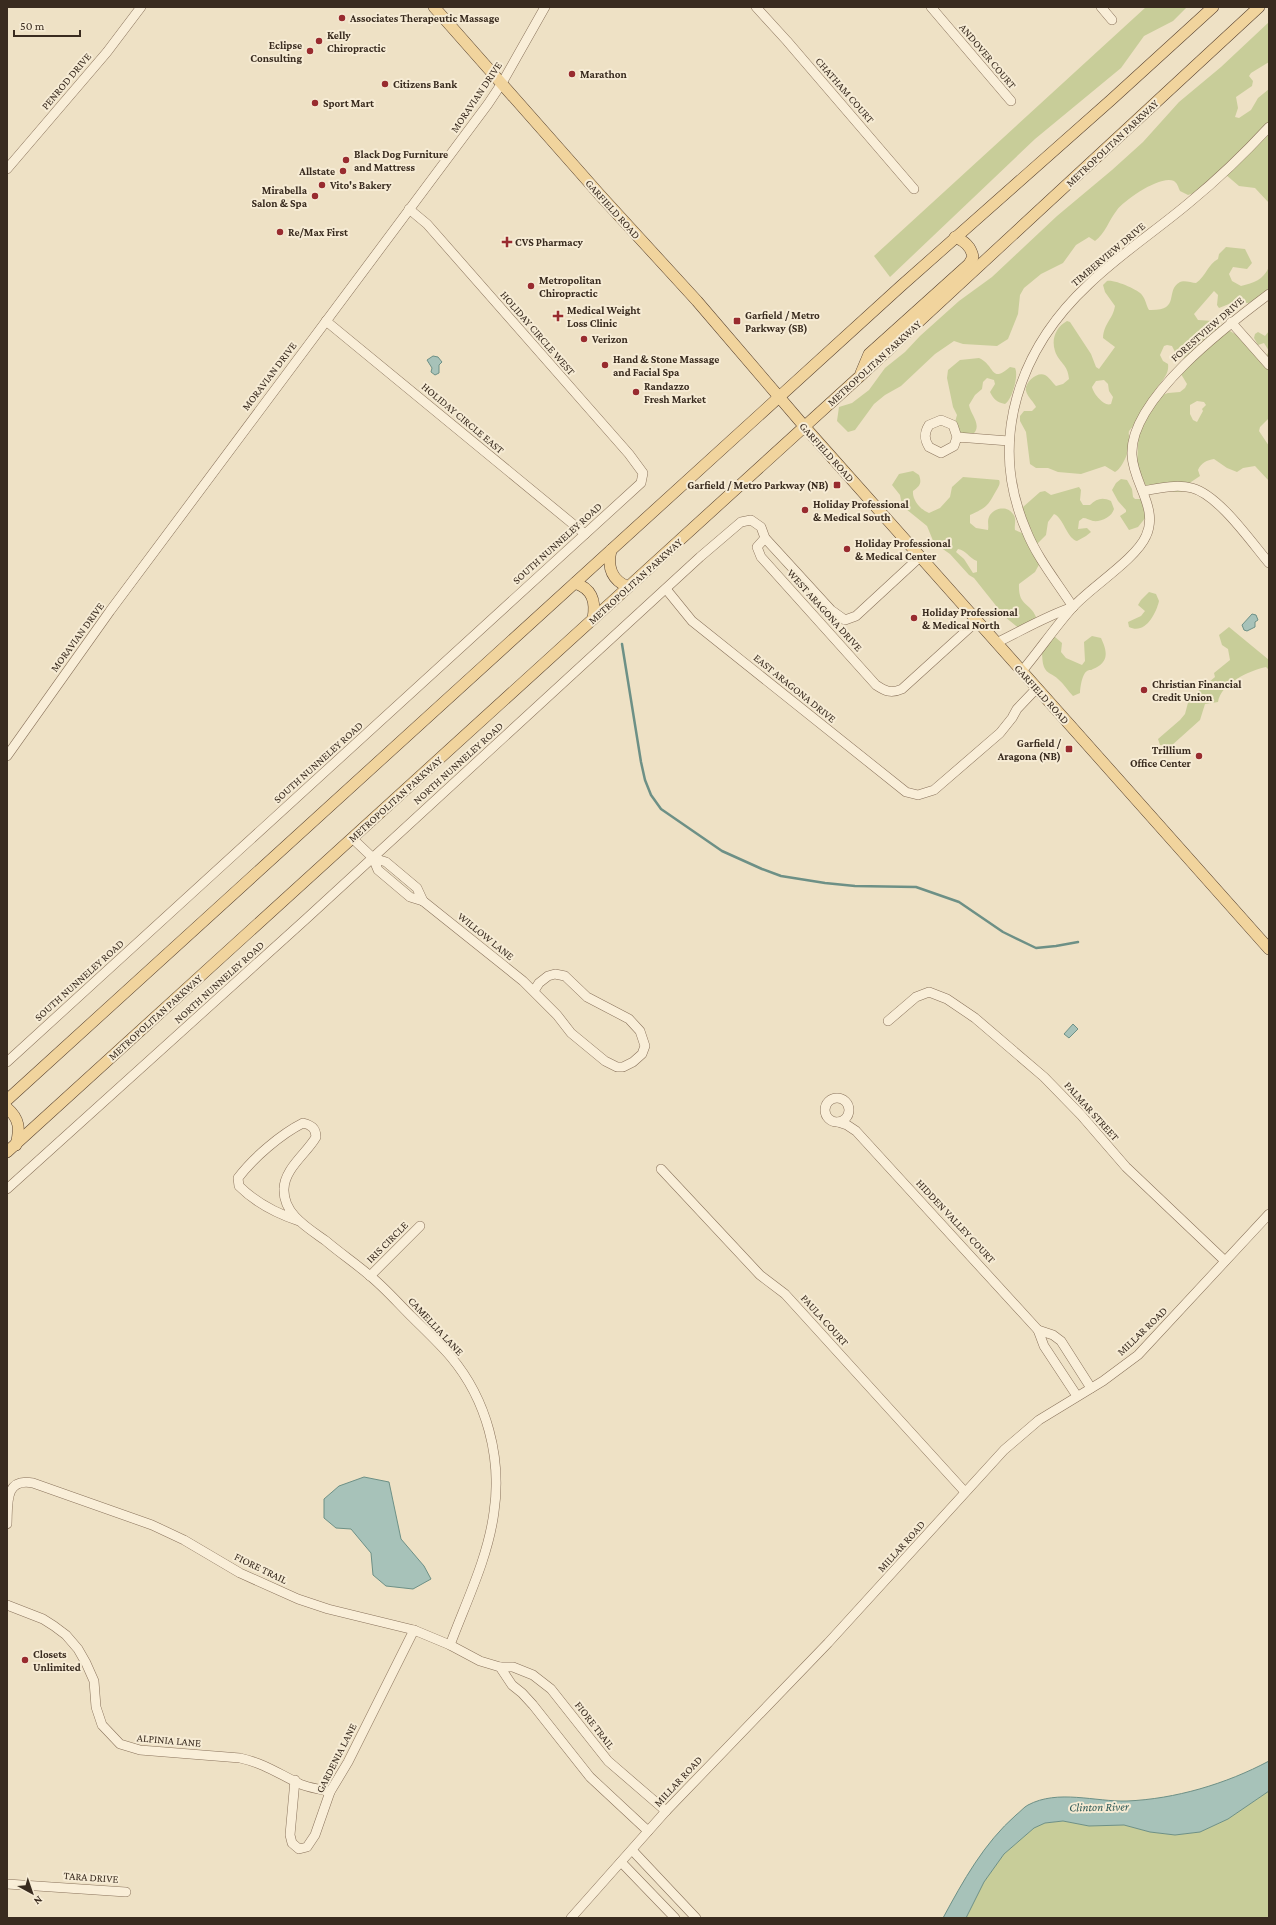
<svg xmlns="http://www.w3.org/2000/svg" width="1276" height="1925" font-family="'Crimson Pro',serif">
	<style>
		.green { fill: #c8cd99; fill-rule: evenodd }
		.water { fill: #a7c2b9; stroke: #6d9086 }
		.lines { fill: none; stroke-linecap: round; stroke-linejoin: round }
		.stream { stroke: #6d9086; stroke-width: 2.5 }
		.minor-casing { stroke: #89725b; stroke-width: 10 }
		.major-casing { stroke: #57412f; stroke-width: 12 }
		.minor { stroke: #f9eed8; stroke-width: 9 }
		.major { stroke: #f1d49d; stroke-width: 11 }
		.poi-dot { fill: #982b2f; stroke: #f6ebd4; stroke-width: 1.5 }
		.labels { text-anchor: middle; stroke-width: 4; stroke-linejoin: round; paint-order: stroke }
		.poi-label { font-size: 11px; font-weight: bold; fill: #392b1f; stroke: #f6ebd4; text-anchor: start }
		.street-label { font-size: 11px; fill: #392b1f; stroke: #f6ebd4 }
		.water-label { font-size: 12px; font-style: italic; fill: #2e5955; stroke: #f6ebd4 }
	</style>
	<rect width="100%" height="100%" fill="#eee1c5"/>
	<g class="green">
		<path d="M1146 7H1187L1173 21 1144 36 1121 68 1035 139 890 277 874 256Z"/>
		<path d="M1269 22V62L1251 73 1249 76 1253 81 1252 86 1236 97 1238 108 1235 117 1239 118 1251 110 1258 98 1269 89V203L1255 188 1239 186 1225 174 1194 193 1188 195 1180 191C1178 187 1178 184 1174 181 1160 175 1125 200 1117 210 1109 220 1105 234 1095 241L1089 237 1076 245 1063 263 1041 274 1024 288 1020 295 1018 314 1008 339 997 346 963 344 954 341 935 354 901 386 885 395 874 404 855 430 848 432 837 421 839 407 852 403 869 390 885 368 905 352 920 336 959 301 992 277 1057 216 1112 170 1143 142 1179 102 1221 67Z"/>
		<path d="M1226 247 1245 249 1252 263 1247 269 1233 267 1229 274 1232 281 1241 286C1254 283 1263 280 1269 267V294L1259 300 1248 303 1234 302 1219 308 1217 305 1218 295 1214 291 1194 314 1198 320 1213 321 1235 334 1249 347 1266 356 1269 351 1264 343 1258 345 1254 338 1255 334 1258 332 1265 336 1269 331V418L1260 427 1259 431 1269 446V481L1255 466 1243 468 1237 472 1227 468 1214 459C1207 460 1201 463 1198 470L1200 476 1188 484 1184 491 1177 492 1146 486 1137 466 1139 425H1134L1129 431C1128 435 1130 437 1130 441 1131 448 1122 469 1115 472L1105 466 1081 474 1058 472 1048 468H1036L1030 464 1026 432 1020 421V416L1024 411H1032L1036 407C1034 402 1028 398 1026 391 1024 383 1037 371 1045 375 1048 376 1053 383 1056 386L1063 384 1069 379C1068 364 1059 363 1055 351 1051 339 1056 327 1067 321L1070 322 1091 354 1096 367 1099 369 1115 347 1103 338C1104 323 1113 319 1115 306L1105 292 1103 285 1107 281C1114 279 1139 290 1142 295 1146 300 1146 305 1149 310 1182 311 1164 291 1180 282 1184 280 1192 283 1196 283 1206 276 1208 264 1218 259L1219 254ZM1167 345 1172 346 1176 354H1182L1185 356 1178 369 1187 384 1185 388 1180 392 1168 393 1152 398C1155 385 1170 378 1168 364L1163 361 1160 355 1164 346ZM1104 380 1108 384 1109 391 1113 397 1111 404C1104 407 1093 393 1092 387L1096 381ZM1197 401 1204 402 1206 405 1202 409 1203 411 1197 422 1193 420 1190 414V405Z"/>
		<path d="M979 358C996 366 990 384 1010 367L1015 368C1019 375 1012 400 1005 404 997 402 994 400 990 392L995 384 994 380 987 378 983 382 982 389 975 395 969 405C971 416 984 426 971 436 961 437 958 430 955 422L957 415 953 407 947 378 948 370 960 360Z"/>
		<path d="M913 471 919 475C922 483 920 486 913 491 912 500 921 510 929 513L940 508 950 497 952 487 963 477 999 480C1001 484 998 487 996 491 987 507 987 507 970 515V523L976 528 988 530C989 525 987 522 989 517 993 508 1007 505 1013 514 1017 519 1014 524 1015 530L1022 533 1024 531 1023 507 1040 492 1045 491 1051 495 1079 487 1081 490 1080 500 1083 505H1090C1097 498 1103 497 1111 501L1114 509C1112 517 1101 522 1093 521 1089 520 1087 518 1083 518L1079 521 1078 529 1087 528 1091 532 1086 536 1077 541C1068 539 1064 521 1056 515L1054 514 1048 522 1046 535 1036 545 1041 561 1035 572 1019 584C1018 607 1030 602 1036 617L1033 622 1021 630 1005 617 974 578 969 575 950 554 934 543 927 526 906 509 902 505 900 495 892 485 899 474ZM958 549C966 550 969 558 977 561V572L973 573 964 559 956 552Z"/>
		<path d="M1121 479 1127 480 1132 489 1133 497 1135 499H1141L1146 517 1138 527 1129 530 1120 516 1126 512V510L1118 501 1112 490 1116 483Z"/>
		<path d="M1149 592 1156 594 1159 601C1156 614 1145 635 1129 627L1128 622 1141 616 1145 611 1138 605 1141 600Z"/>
		<path d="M1229 627 1269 660V670L1266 667C1249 671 1221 683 1218 702L1205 704 1200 720 1171 746 1160 745 1158 739 1180 720 1185 714 1189 699 1215 677 1214 673 1230 660 1228 649 1222 645 1219 635Z"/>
		<path d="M1092 636 1101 638C1107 651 1110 662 1093 669 1090 671 1090 669 1087 671 1082 674 1080 688 1080 693L1073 696C1068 691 1064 684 1058 679 1053 674 1047 674 1044 667 1041 659 1044 653 1039 646L1051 637H1055L1062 643 1061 652 1066 658 1082 665 1085 661 1084 642Z"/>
		<path d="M1269 1791V1918H966L984 1882 1004 1854 1034 1828 1045 1823 1063 1821 1089 1826 1124 1825 1150 1832 1175 1835 1200 1832 1228 1819Z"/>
	</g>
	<g class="water">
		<path d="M433 356 438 357 442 362 439 365V373L435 375 431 372 432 368 427 360Z"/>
		<path d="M1252 614 1256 615 1258 620 1255 622V627L1247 631 1244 630 1242 625Z"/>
		<path d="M1073 1024 1078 1029 1069 1038 1064 1034Z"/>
		<path d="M364 1477 389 1482 401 1539 424 1566 431 1579 413 1589 386 1586 373 1575 371 1553 351 1529 336 1528 324 1518V1499L339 1486Z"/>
		<path d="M1269 1761V1791L1228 1819 1200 1832 1175 1835 1150 1832 1124 1825 1089 1826 1063 1821 1045 1823 1034 1828 1004 1854 984 1882 966 1918H943C963 1881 984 1843 1016 1815 1020 1812 1024 1807 1028 1805 1058 1789 1095 1802 1127 1801 1175 1799 1226 1784 1269 1761Z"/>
	</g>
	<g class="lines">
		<path class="stream" d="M622 644 641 762 645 780 651 795 661 809 722 851 762 869 781 876 825 883 855 886 916 887 959 902 1003 932 1036 948 1056 946 1078 942"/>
		<g class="minor-casing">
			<g id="minor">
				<path d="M756 7 787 41 914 189"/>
				<path d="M931 7 1011 101"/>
				<path d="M1101 7 1112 20"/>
				<path d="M7 169 107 52 141 7"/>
				<path d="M326 321 585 534"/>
				<path d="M1231 322 1269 365"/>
				<path d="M957 437 954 446 941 453 929 447C924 439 924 433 929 425L941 420 953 425 957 437 1009 441"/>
				<path d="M1143 491C1159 488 1177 484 1192 488 1219 495 1251 542 1269 563"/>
				<path d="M765 538 757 547 761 557 876 685C885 691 891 694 902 689L977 621"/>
				<path d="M666 589 692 621 906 792 918 795 934 790 1000 733 1012 718 1017 709 1037 688"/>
				<path d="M1073 607C1057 582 1037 558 1026 530 987 439 1020 348 1089 284 1120 254 1157 230 1190 202 1218 179 1244 154 1269 127"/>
				<path d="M996 643C1021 631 1046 616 1073 607"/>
				<path d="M1022 671C1039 651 1055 627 1073 607 1091 587 1136 559 1146 536 1159 508 1133 483 1132 455 1129 399 1229 324 1269 294"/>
				<path d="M7 756 110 611 488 104 502 83 545 7"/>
				<path d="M352 838 373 858 378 870 410 897 423 901 417 888 386 862 373 858"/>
				<path d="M423 901 523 981 557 1015 571 1033 605 1061 617 1067H623L633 1062 642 1054 645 1046 640 1031 629 1019 587 997 565 976 555 974 548 976 539 983 534 991"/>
				<path d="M888 1021 916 997 929 992 947 999 975 1018 1044 1077 1081 1115 1126 1167 1225 1261"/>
				<path d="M7 1062 641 483 643 473 629 454 427 224 409 209"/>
				<circle cx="837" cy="1110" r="12"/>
				<path d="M838 1122 847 1125 856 1131 1038 1330 1044 1346 1077 1396"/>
				<path d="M661 1169 760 1275 785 1294 965 1492"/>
				<path d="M7 1189 306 919 700 557 741 522 751 520 761 527 765 538 831 610 845 620 856 616 921 556"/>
				<path d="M299 1221C278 1214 255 1202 239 1186L238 1178C253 1158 281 1134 303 1123 311 1125 316 1128 316 1137 307 1153 284 1169 284 1189 283 1214 308 1228 326 1241 340 1253 355 1263 369 1275 384 1287 397 1302 411 1316 424 1329 439 1343 451 1357 487 1400 502 1458 494 1512 488 1558 466 1602 450 1645"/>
				<path d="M370 1276 420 1226"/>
				<path d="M1038 1330 1053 1335 1061 1341 1091 1388"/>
				<path d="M7 1524C8 1505 4 1477 33 1483L152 1525 184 1540 240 1573 298 1599 328 1609 414 1630 450 1645 480 1661 500 1667H513L533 1675 551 1689 608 1761 666 1811"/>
				<path d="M7 1605 43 1619 54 1626 66 1635 78 1649 86 1663 94 1681 96 1707 102 1725 120 1744 140 1750 240 1758C266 1764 277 1773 300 1784 309 1788 321 1789 330 1792"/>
				<path d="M500 1667 512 1685 522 1693 533 1705 590 1777 648 1831"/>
				<path d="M295 1780 290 1835 292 1843 299 1849 307 1847 315 1835 330 1792 348 1762 414 1630"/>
				<path d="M632 1850 696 1918"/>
				<path d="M621 1862 675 1918"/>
				<path d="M7 1884 126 1892"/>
				<path d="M571 1918 666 1811 828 1643 1004 1450 1039 1420 1103 1381 1138 1355 1269 1214"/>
			</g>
		</g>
		<g class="major-casing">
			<g id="major">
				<path d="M434 7 600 195 697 301 804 426 1269 949"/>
				<path d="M861 373 869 354 969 264 973 257C971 246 964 241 955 237"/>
				<path d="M611 550C607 568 612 580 628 587"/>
				<path d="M575 583C593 589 596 602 593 619"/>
				<path d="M7 1100 901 286 1111 100 1213 7"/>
				<path d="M7 1108C20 1119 20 1129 16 1145"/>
				<path d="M7 1152 859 377 1259 7"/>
			</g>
		</g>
		<use href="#minor" class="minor"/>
		<use href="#major" class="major"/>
	</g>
	<g class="poi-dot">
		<circle cx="342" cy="18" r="4"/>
		<circle cx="319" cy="41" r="4"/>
		<circle cx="310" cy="51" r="4"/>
		<circle cx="572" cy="74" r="4"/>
		<circle cx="385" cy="84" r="4"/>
		<circle cx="315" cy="103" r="4"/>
		<circle cx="346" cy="160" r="4"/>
		<circle cx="343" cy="171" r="4"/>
		<circle cx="322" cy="185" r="4"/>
		<circle cx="315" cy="196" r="4"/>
		<circle cx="280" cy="232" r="4"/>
		<path d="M505 236h4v4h4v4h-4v4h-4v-4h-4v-4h4z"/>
		<circle cx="531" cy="286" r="4"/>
		<path d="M556 310h4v4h4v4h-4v4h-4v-4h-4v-4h4z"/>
		<rect x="733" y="317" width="8" height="8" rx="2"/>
		<circle cx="584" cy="339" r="4"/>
		<circle cx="605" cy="365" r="4"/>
		<circle cx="636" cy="392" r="4"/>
		<rect x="833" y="481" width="8" height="8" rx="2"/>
		<circle cx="805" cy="510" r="4"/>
		<circle cx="847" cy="549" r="4"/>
		<circle cx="914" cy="618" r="4"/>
		<circle cx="1144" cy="690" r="4"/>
		<rect x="1065" y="745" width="8" height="8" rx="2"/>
		<circle cx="1199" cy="756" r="4"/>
		<circle cx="25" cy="1660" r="4"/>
	</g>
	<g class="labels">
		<g class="poi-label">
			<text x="350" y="22">Associates Therapeutic Massage</text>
			<text x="327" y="39">Kelly<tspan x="327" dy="13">Chiropractic</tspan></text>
			<text x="302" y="49" text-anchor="end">Eclipse<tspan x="302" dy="13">Consulting</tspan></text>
			<text x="580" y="78">Marathon</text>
			<text x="393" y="88">Citizens Bank</text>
			<text x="323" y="107">Sport Mart</text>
			<text x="354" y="158">Black Dog Furniture<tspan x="354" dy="13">and Mattress</tspan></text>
			<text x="335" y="175" text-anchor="end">Allstate</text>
			<text x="330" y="189">Vito's Bakery</text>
			<text x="307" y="194" text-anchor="end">Mirabella<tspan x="307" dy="13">Salon &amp; Spa</tspan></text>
			<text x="288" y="236">Re/Max First</text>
			<text x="515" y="246">CVS Pharmacy</text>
			<text x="539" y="284">Metropolitan<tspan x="539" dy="13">Chiropractic</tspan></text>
			<text x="567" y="314">Medical Weight<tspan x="567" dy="13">Loss Clinic</tspan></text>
			<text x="745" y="319">Garfield / Metro<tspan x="745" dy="13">Parkway (SB)</tspan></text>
			<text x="592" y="343">Verizon</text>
			<text x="613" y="363">Hand &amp; Stone Massage<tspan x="613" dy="13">and Facial Spa</tspan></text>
			<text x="644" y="390">Randazzo<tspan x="644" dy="13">Fresh Market</tspan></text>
			<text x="829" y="489" text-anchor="end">Garfield / Metro Parkway (NB)</text>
			<text x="813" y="508">Holiday Professional<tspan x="813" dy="13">&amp; Medical South</tspan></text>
			<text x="855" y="547">Holiday Professional<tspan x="855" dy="13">&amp; Medical Center</tspan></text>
			<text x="922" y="616">Holiday Professional<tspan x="922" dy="13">&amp; Medical North</tspan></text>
			<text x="1152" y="688">Christian Financial<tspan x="1152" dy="13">Credit Union</tspan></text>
			<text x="1061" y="747" text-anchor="end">Garfield /<tspan x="1061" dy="13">Aragona (NB)</tspan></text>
			<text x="1191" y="754" text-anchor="end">Trillium<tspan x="1191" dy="13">Office Center</tspan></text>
			<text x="33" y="1658">Closets<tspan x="33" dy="13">Unlimited</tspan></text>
		</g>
		<g class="street-label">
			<text transform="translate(988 56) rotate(50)" y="4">ANDOVER COURT</text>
			<text transform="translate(66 81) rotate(-50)" y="4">PENROD DRIVE</text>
			<text transform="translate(845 90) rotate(49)" y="4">CHATHAM COURT</text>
			<text transform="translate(476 97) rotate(-56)" y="4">MORAVIAN DRIVE</text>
			<text transform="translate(1112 143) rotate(-43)" y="4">METROPOLITAN PARKWAY</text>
			<text transform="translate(613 209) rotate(48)" y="4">GARFIELD ROAD</text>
			<text transform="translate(1108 254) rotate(-40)" y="4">TIMBERVIEW DRIVE</text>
			<text transform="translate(1207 329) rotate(-41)" y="4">FORESTVIEW DRIVE</text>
			<text transform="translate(538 333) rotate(49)" y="4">HOLIDAY CIRCLE WEST</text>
			<text transform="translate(874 363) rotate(-42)" y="4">METROPOLITAN PARKWAY</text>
			<text transform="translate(269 376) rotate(-53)" y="4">MORAVIAN DRIVE</text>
			<text transform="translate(463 418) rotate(40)" y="4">HOLIDAY CIRCLE EAST</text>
			<text transform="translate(827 452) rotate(48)" y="4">GARFIELD ROAD</text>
			<text transform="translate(557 543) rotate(-42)" y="4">SOUTH NUNNELEY ROAD</text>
			<text transform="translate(635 581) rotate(-42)" y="4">METROPOLITAN PARKWAY</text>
			<text transform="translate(825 610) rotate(48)" y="4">WEST ARAGONA DRIVE</text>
			<text transform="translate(77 637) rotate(-54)" y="4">MORAVIAN DRIVE</text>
			<text transform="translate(795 688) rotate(39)" y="4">EAST ARAGONA DRIVE</text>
			<text transform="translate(1042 694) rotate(48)" y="4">GARFIELD ROAD</text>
			<text transform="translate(318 762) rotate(-42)" y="4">SOUTH NUNNELEY ROAD</text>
			<text transform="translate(458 763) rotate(-42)" y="4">NORTH NUNNELEY ROAD</text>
			<text transform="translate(395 799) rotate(-42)" y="4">METROPOLITAN PARKWAY</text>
			<text transform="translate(486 936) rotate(39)" y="4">WILLOW LANE</text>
			<text transform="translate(79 980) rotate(-42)" y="4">SOUTH NUNNELEY ROAD</text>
			<text transform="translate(219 982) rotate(-42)" y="4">NORTH NUNNELEY ROAD</text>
			<text transform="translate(155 1017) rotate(-42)" y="4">METROPOLITAN PARKWAY</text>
			<text transform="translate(1092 1111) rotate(48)" y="4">PALMAR STREET</text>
			<text transform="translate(956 1221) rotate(47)" y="4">HIDDEN VALLEY COURT</text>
			<text transform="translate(387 1242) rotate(-45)" y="4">IRIS CIRCLE</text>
			<text transform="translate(825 1320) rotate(48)" y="4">PAULA COURT</text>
			<text transform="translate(436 1326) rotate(47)" y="4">CAMELLIA LANE</text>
			<text transform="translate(1142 1331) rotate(-44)" y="4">MILLAR ROAD</text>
			<text transform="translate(901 1546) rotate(-48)" y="4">MILLAR ROAD</text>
			<text transform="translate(261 1568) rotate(26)" y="4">FIORE TRAIL</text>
			<text transform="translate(595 1725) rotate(52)" y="4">FIORE TRAIL</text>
			<text transform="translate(169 1740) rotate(5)" y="4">ALPINIA LANE</text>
			<text transform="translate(336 1758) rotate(-63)" y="4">GARDENIA LANE</text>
			<text transform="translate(678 1781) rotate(-47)" y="4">MILLAR ROAD</text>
			<text transform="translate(91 1877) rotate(4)" y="4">TARA DRIVE</text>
		</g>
		<g class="water-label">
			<text transform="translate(1099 1807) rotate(-1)" y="4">Clinton River</text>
		</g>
	</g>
	<rect width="1276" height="1925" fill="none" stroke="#392b1f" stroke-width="16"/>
	<g transform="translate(32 1893) rotate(140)" stroke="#f6ebd4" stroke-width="3" paint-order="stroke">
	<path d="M0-3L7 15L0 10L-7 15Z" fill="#392b1f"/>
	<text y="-6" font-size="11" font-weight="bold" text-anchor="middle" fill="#392b1f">N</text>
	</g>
	<path d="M14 30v6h66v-6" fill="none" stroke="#392b1f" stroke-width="2"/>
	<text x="20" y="30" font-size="12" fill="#392b1f" stroke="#f6ebd4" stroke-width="3" paint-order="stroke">50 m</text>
</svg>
